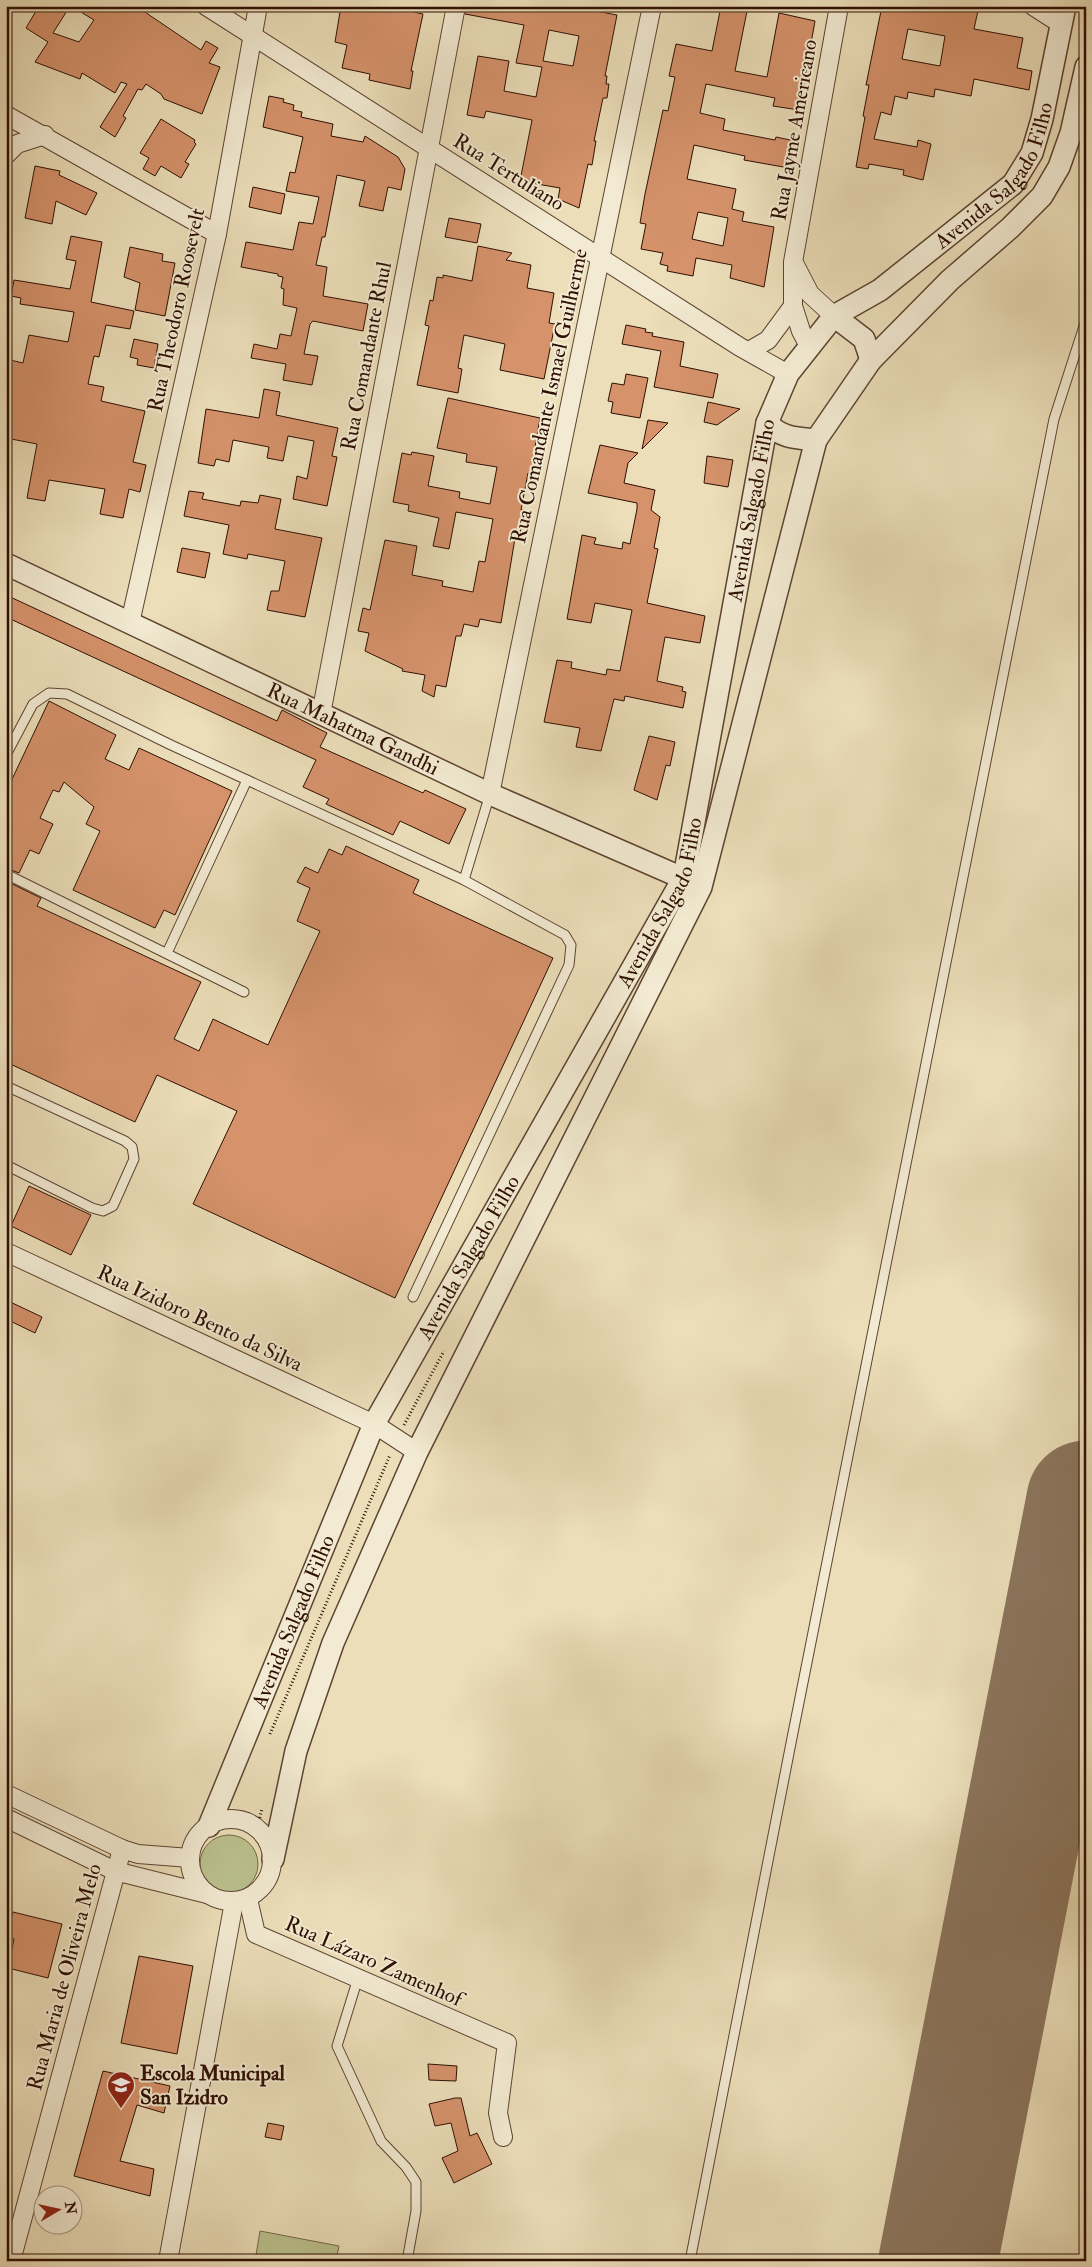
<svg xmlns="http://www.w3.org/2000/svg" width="1092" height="2267" font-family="'IM FELL Double Pica',serif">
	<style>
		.green { fill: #bac08d; stroke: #746848 }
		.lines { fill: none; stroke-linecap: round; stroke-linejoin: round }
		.runway { stroke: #8c765e; stroke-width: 119 }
		.building { fill: #d5926b; stroke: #2e0f02; fill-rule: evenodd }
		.service-casing { stroke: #5d4330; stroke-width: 11 }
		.minor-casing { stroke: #5d4330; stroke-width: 20 }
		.tertiary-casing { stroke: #5d4330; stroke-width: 24 }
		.path { stroke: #2e0f02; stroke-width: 3; stroke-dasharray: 1 2.5; stroke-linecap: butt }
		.service { stroke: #f2ead2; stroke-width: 9 }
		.minor { stroke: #f2ead2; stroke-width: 18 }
		.tertiary { stroke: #f2ead2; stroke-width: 21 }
		.labels { text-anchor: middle; stroke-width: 4; stroke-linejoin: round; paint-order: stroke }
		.street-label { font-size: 21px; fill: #2e0f02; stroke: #f2ead2 }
		.poi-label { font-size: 21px; font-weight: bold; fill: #2e0f02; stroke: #f2ead2; text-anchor: start }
	</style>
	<rect width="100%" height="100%" fill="#ebdeb9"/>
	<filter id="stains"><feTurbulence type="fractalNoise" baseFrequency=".004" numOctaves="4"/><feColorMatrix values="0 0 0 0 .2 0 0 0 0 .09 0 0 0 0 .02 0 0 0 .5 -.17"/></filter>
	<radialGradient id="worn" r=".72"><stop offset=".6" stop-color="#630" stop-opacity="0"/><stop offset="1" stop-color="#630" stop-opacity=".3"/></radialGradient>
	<g class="green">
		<circle cx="229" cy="1864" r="29"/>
		<path d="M260 2231 339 2246 336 2261H255Z"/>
	</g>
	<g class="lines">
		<path class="runway" d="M938 2261 1086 1500"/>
	</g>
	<g class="building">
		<path d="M39 6H70L53 33 79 42 94 20 71 6H136L201 50 206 41 218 48 209 63 220 67 202 114 164 99 161 94 146 84 142 90 138 89 123 116 126 118 115 137 100 127 127 84 121 82 115 93 82 73 80 79 35 62 48 42 26 28Z"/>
		<path d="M341 6H387L423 14 411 71H413L410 89 369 80 370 74 342 68 347 45 335 42Z"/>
		<path d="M466 6H570L617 15 605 76H607L606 84H609L607 98H603L594 141H596L592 165 588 164 579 208 558 199 560 188 520 181 532 120 486 111 484 118 467 115 478 56 509 61 504 91 536 97 542 67 516 63 524 25 465 14ZM549 30 579 36 573 66 543 61Z"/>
		<path d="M721 6H748L735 71 767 77 779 13 815 21 799 110 773 106 775 98 706 84 700 113 725 119 723 130 775 140 776 137 795 141 789 168 744 160 745 156 694 145 687 179 736 189 732 209 744 212 742 221 774 227 764 287 730 278 732 265 696 258 693 276 667 271 668 266 660 264 663 253 641 249 646 224 640 223 645 194 663 110 668 111 675 77 669 76 676 44 712 51ZM698 212 728 218 723 246 692 239Z"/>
		<path d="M882 6H979L974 29 1023 38 1017 68 1032 71 1029 90 974 79 971 96 935 89 934 97 908 92 907 99 895 96 891 115 881 112 874 139 917 147 918 140 931 144 923 180 903 175 904 170 869 164 868 169 856 167 865 117 863 116 869 85H866ZM908 29 945 36 940 66 902 59Z"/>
		<path d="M269 96 284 99 283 102 294 105 293 110 302 112 301 117 333 124 331 136 363 142 365 136 398 157 405 169 401 190 388 187 383 211 359 206 365 181 337 175 325 237H322L316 265 327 267 323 296 368 304 363 331 313 321 310 324 304 354 318 356 312 385 283 380 286 364 251 358 254 344 277 349 280 334 291 336 297 308 283 305 284 289 281 288 283 277 278 276V274L241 267 246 242 293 250 299 222 313 224 319 197 286 191 290 172 295 173 303 137 263 127Z"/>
		<path d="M161 119 195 140 194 142 196 144 185 162 189 164 181 178 161 166 155 176 143 169 149 158 140 153Z"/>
		<path d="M35 166 60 171 59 175 97 193 86 215 56 201 52 224 25 218Z"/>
		<path d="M253 187 285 194 281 214 249 207Z"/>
		<path d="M449 218 481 224 477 243 445 237Z"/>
		<path d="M71 236 102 242 91 302 134 311 130 329 106 325 99 357 94 356 88 384 104 387 101 401 145 411 133 462 146 465 140 492 129 489 123 518 100 514 105 489 49 480 45 501 27 498 37 444 6 438 10 410H6V359L23 363 29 335 68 342 74 312 20 304 21 298 11 296 14 280 70 289 76 261 66 259Z"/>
		<path d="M478 246 512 253 506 260 531 265 527 288 554 293 549 323 555 324 544 379 500 370 505 344 464 335 458 368 462 369 458 393 417 385 429 326 425 325 430 300 433 301 437 277 443 278V275L472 281Z"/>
		<path d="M130 247 163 254 162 261 175 263 165 316 135 310 140 283 124 277Z"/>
		<path d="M626 325 646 329 645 332 653 333 652 336 684 342 680 366 718 374 713 398 654 387 661 351 622 344Z"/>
		<path d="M134 339 158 344 154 368 137 365 138 359 130 357Z"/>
		<path d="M626 374 648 378 640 418 611 413 613 402 608 401 612 383 624 385Z"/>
		<path d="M264 389 280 392 276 415 338 428 332 456 337 457 327 506 293 499 297 476 307 479 314 441 288 436 283 461 267 458 269 447 233 440 229 462 216 459 214 466 198 463 206 409 259 418Z"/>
		<path d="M448 398 540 418 535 447 537 448 532 474 528 473 521 510H524L520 533 516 532 501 623 480 619 478 627 464 624 461 636H456L446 687 436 685 434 697 422 691 425 675 402 671 403 669 365 651 369 633 358 631 363 608 370 610 385 540 417 546 412 575 443 581 442 586 473 592 479 561 485 562 493 519 456 512 449 549 433 546 439 518 408 511 409 505 393 502 402 453 411 455 412 452 434 456 428 486 460 492 459 498 490 504 497 467 466 462 467 454 437 448Z"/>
		<path d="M708 402 740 409 717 425 704 422Z"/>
		<path d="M648 420 668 423 642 449Z"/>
		<path d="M600 445 638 453 628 463 624 483 655 490 651 510 660 517 654 548 658 549 647 603 705 616 700 643 665 637 657 681 683 687 682 691 686 692 683 708 625 696 624 701 614 699 601 751 576 747 580 728 544 722 557 660 572 662 571 668 606 675 607 669 620 671 632 610 595 603 591 623 567 619 582 535 596 538 594 544 622 549 623 542 630 544 637 509V503L588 493Z"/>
		<path d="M707 456 733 460 728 487 704 483Z"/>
		<path d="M189 491 204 493 202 499 240 506 241 501 258 503 260 495 281 499 275 529 322 538 305 617 267 610 271 591H279L285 561 248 554 247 559 223 554 229 525 184 516Z"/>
		<path d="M182 548 210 553 205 578 177 572Z"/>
		<path d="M6 595 277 721 282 710 327 733 320 747 423 793 425 790 466 809 449 844 400 821 393 835 326 804 329 799 303 787 316 760 6 617Z"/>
		<path d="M49 701 116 735 105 759 129 770 139 748 232 791 175 915 164 910 155 928 73 890 100 831 86 824 94 807 64 782 59 792 53 790 40 818 53 824 39 854 30 850 19 873 6 868V792Z"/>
		<path d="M649 736 675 742 670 766 666 765 657 800 634 790Z"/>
		<path d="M346 846 419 880 413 893 553 958 395 1298 193 1204 237 1111 157 1075 135 1122 6 1062V881L41 898 37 906 201 982 174 1039 199 1051 213 1019 268 1045 320 931 297 921 310 888 297 882 305 867 318 873 329 849 342 855Z"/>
		<path d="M29 1186 91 1215 71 1255 11 1226Z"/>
		<path d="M6 1300 42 1317 35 1333 6 1319Z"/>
		<path d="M13 1912 62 1924 48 1978 8 1968 14 1939 6 1937Z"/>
		<path d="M139 1956 193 1966 177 2054 121 2043Z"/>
		<path d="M428 2064 457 2066 456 2081 429 2080Z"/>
		<path d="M103 2071 170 2086 164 2113 137 2105 120 2161 154 2169 150 2196 74 2176Z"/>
		<path d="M455 2098H461L470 2136 477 2133 492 2164 454 2183 442 2158 458 2151 451 2123 435 2126 429 2104Z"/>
		<path d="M268 2123 284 2126 281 2140 265 2137Z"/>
	</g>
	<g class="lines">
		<g class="service-casing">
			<g id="service">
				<path d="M6 755 33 704 49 693 67 694 171 745 464 880 565 935 571 945 569 965 413 1297"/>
				<path d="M6 874 244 992"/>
				<path d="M464 880 490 794"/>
				<path d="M167 953 247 780"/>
				<path d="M6 1086 125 1141 132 1147 134 1159 113 1206 103 1211 92 1208 6 1165"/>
				<path d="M358 1978 337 2046 381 2141 406 2167 416 2182V2211L407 2261"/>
				<path d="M690 2261 791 1743 1054 419 1086 320"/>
			</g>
		</g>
		<g class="minor-casing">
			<g id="minor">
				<path d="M206 6 740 347 788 374"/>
				<path d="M1033 6 1061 24"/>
				<path d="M6 115 217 234"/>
				<path d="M6 155 17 144 45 135"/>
				<path d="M795 265 810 294 834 316"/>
				<path d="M809 346 801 331 793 306V262L839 6"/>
				<path d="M749 351 768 340 793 306"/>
				<path d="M130 623 217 234 258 6"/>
				<path d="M321 714 456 6"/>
				<path d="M490 794 652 6"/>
				<path d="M6 1252 374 1424 417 1452"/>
				<path d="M6 1794 122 1849 138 1854 190 1858"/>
				<path d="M6 1818 115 1871 207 1894"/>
				<circle cx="231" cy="1860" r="41"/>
				<path d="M248 1899 256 1934 507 2043 498 2113 503 2137"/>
				<path d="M11 2261 122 1849"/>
				<path d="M168 2261 234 1902"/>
			</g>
		</g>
		<g class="tertiary-casing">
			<g id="tertiary">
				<path d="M834 316 864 339 871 360"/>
				<path d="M767 423C781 438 796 438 816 440"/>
				<path id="s1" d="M6 564 490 794 694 883"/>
				<path id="s2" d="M209 1826 374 1424 684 877 767 423 788 374 834 316 880 290 1013 184 1032 153 1042 119 1065 6"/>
				<path d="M273 1859 296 1751 333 1643 417 1452 701 887 816 440 871 360 950 280 1010 228 1042 196 1059 167 1071 133 1086 67"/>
			</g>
		</g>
		<g class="path">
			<path d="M404 1425 444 1351"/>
			<path d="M270 1734 390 1455"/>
			<path d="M257 1828 262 1809"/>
		</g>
		<use href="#service" class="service"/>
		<use href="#minor" class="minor"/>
		<use href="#tertiary" class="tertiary"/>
	</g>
	<defs>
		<g id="school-pin" transform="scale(1.4375)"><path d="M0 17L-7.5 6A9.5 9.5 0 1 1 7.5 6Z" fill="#8f2418" stroke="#f2ead2"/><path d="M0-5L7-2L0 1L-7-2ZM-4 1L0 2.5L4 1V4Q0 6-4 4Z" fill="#fff"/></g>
	</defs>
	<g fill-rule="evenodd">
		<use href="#school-pin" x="121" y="2085"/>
	</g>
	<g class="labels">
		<g class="street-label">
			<text transform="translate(794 130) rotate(-80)" y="7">Rua Jayme Americano</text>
			<text transform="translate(509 172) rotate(32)" y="7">Rua Tertuliano</text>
			<text dy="7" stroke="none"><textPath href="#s2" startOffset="1871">Avenida Salgado Filho</textPath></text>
			<text transform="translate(176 310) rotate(-78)" y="7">Rua Theodoro Roosevelt</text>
			<text transform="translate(366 356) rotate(-79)" y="7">Rua Comandante Rhul</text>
			<text transform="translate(549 396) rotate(-78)" y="7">Rua Comandante Ismael Guilherme</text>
			<text dy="7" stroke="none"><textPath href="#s2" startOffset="1436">Avenida Salgado Filho</textPath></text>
			<text dy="7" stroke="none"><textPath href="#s1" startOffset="384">Rua Mahatma Gandhi</textPath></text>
			<text dy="7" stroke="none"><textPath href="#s2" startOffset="1031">Avenida Salgado Filho</textPath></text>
			<text dy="7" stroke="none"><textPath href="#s2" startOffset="626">Avenida Salgado Filho</textPath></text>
			<text transform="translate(200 1318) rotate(25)" y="7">Rua Izidoro Bento da Silva</text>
			<text dy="7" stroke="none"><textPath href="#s2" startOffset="221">Avenida Salgado Filho</textPath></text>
			<text transform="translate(374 1961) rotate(24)" y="7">Rua Lázaro Zamenhof</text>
			<text transform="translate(64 1977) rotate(-75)" y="7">Rua Maria de Oliveira Melo</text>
		</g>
		<g class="poi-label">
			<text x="140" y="2080">Escola Municipal<tspan x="140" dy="24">San Izidro</tspan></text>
		</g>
	</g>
	<rect width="1092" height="2267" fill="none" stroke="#ebdeb9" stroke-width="25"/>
	<rect x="8" y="8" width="1077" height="2252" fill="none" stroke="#2e0f02" stroke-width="2.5"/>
	<rect x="12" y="12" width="1067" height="2242" fill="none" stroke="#2e0f02"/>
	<g transform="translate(58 2210) rotate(81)"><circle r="24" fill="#f2ead2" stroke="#a4927f"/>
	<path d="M0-4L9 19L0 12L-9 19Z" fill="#8f2418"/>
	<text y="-8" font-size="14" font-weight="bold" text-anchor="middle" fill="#2e0f02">N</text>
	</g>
	<rect width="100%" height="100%" filter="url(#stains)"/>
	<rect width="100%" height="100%" fill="url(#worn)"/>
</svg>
